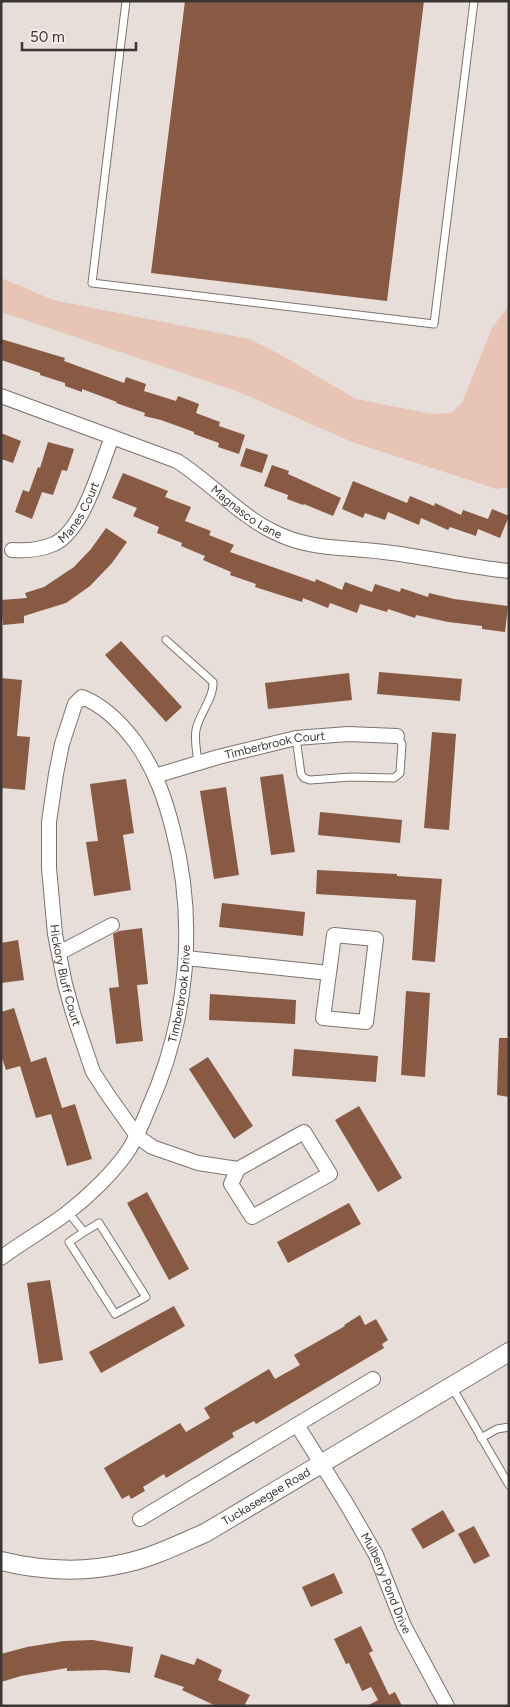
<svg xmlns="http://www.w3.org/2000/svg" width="510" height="1707" font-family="Figtree,sans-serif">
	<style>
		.green { fill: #e7c4b4 }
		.building { fill: #885a44 }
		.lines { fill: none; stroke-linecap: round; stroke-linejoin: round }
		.service-casing { stroke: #7c736f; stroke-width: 9 }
		.minor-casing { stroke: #7c736f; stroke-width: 16 }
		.tertiary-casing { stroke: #7c736f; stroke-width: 20 }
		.service { stroke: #fff; stroke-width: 7 }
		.minor { stroke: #fff; stroke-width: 14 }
		.tertiary { stroke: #fff; stroke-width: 18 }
		.labels { text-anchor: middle; stroke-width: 5; stroke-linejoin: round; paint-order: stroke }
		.street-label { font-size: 12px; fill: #3a3634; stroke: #f5eae6 }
	</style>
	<rect width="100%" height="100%" fill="#e7ddd9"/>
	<path class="green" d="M1 278 53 300 249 339 281 355 356 399 432 414 451 413 462 403 492 328 509 305V487L497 489 352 442 239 392 1 312Z"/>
	<g class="building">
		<path d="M185 1H424L387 301 151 273Z"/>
		<path d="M1 339 65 358 64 361 124 383 126 377 146 384 144 391 176 401 178 396 199 404 196 413 220 422 219 426 245 435 239 454 218 447 219 443 194 434V432L161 420 144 416 145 413 116 403 117 402 82 389V392L65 386V383L40 375V373L1 360Z"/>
		<path d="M1 433 21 441 13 463 1 459Z"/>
		<path d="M48 442 74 449 67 471 62 470 53 495 42 492 32 519 15 512 23 490 29 492 38 467 40 468Z"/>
		<path d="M246 448 268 455 262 473 240 466Z"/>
		<path d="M272 465 289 471 288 474 341 498 333 516 304 504 303 505 287 499 288 495 264 486Z"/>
		<path d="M123 473 168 491 165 497 191 507 185 521 211 531 209 535 234 545 230 552 315 582 316 579 342 590 345 582 372 592 375 584 400 592 401 588 428 597 429 593 454 599 508 606 505 632 482 629V626L448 622 416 615 415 618 388 609 387 612 360 604 357 613 330 603 328 608 303 598 302 602 255 587 256 584 230 575 231 572 203 560 205 556 181 546 182 543 157 533 159 527 133 516 137 508 112 498Z"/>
		<path d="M353 481 407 503 410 496 434 506 435 503 461 515 463 510 488 519 492 509 509 516 500 538 478 529 476 536 450 527 448 530 421 518 419 525 388 512 385 520 365 513 363 518 342 509Z"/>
		<path d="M106 528 127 542 112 563 90 586 66 603 24 616V623L3 625 1 600 27 598 25 593 44 587 74 567 91 549Z"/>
		<path d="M121 641 182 707 166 722 105 655Z"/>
		<path d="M379 672 462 679 460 701 377 694Z"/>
		<path d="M349 673 352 700 268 709 265 683Z"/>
		<path d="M1 678 22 680 17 736 30 737 25 790 1 788Z"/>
		<path d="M432 732 456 734 449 830 424 828Z"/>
		<path d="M283 774 295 852 271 855 260 777Z"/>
		<path d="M126 779 134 833 123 835 131 890 94 896 86 842 98 841 90 784Z"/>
		<path d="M226 787 239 875 214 879 200 791Z"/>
		<path d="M320 812 402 820 400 843 318 835Z"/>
		<path d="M317 870 397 874V876L442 879 435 962 412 960 416 900 316 894Z"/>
		<path d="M222 903 305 912 303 936 219 927Z"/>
		<path d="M142 928 148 984 137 985 143 1041 116 1044 109 988 119 987 113 934 119 931Z"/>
		<path d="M18 940 24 980 1 983V943Z"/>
		<path d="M406 991 430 993 425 1077 401 1075Z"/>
		<path d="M210 994 296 1000 295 1024 209 1020Z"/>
		<path d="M14 1008 31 1062 46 1057 62 1108 75 1104 92 1159 67 1166 51 1114 36 1118 20 1066 6 1070 1 1055V1012Z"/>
		<path d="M499 1038H509V1097L497 1095Z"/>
		<path d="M294 1049 378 1056 376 1082 292 1076Z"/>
		<path d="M208 1057 253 1126 234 1139 189 1069Z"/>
		<path d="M359 1106 402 1178 378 1192 335 1120Z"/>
		<path d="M147 1192 189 1269 169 1280 127 1203Z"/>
		<path d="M349 1203 361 1224 288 1263 277 1242Z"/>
		<path d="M50 1280 63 1360 39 1364 27 1283Z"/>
		<path d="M174 1306 185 1326 101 1373 89 1352Z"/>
		<path d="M360 1315 365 1325 376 1319 388 1340 382 1344 384 1348 256 1424 254 1421 232 1433 234 1437 166 1478 164 1474 143 1487 145 1491 131 1499 129 1495 122 1499 104 1468 180 1423 186 1432 210 1418 204 1408 269 1369 275 1379 300 1365 294 1355 345 1326 344 1325Z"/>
		<path d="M443 1510 455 1531 423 1549 411 1529Z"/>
		<path d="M474 1526 490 1556 474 1564 458 1534Z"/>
		<path d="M334 1573 343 1593 311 1607 302 1587Z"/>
		<path d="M361 1626 373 1651 369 1653 389 1695 395 1692 402 1706H367L378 1700 371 1687 362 1691 349 1663 346 1664 334 1639Z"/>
		<path d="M93 1640 133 1647 130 1673 106 1670 67 1671V1668L21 1676 1 1682V1654L27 1647 64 1641Z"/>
		<path d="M161 1654 194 1665 197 1658 222 1670 218 1680 250 1695 244 1706H216L182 1690 184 1687 154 1677Z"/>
	</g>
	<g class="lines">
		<g class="service-casing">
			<g id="service">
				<path d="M126 1 92 283 434 324 474 1"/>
				<path d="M166 640 213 682C214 698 199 714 196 730 194 741 197 752 198 762"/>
				<path d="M296 738 301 774 304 778 310 780 351 777 394 778 400 773 402 744 397 736"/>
				<path d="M68 1212 84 1232 99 1223 146 1297 115 1314 69 1242 84 1232"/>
				<path d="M452 1387 509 1485"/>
				<path d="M481 1438 497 1429 509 1427"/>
			</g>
		</g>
		<g class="minor-casing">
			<g id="minor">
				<path id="s1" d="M1 396 177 461C210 482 238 514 272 531 312 552 349 546 392 553 431 558 469 567 509 571"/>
				<path id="s2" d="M12 550C26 551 40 550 54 544 84 530 100 467 112 437"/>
				<path id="s3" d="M155 776 218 757 296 738 348 734 397 736"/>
				<path d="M59 953 112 925"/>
				<path d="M186 958 329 973 334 935 376 939 366 1022 323 1018 329 973"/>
				<path id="s4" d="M1 1258C22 1242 46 1229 67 1213 88 1197 113 1173 128 1151 137 1137 143 1122 149 1107 188 1020 197 922 173 830 165 798 155 770 136 743 122 724 105 706 82 697L75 704 62 744 56 774 49 822V868L55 934 65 984 73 1013 93 1072 108 1095 137 1136 152 1147 198 1163 238 1169 304 1132 330 1174 252 1217 231 1184 238 1169"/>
				<path id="s5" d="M297 1425 346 1503 376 1555 404 1626 447 1706"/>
				<path d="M140 1519 373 1379"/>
			</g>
		</g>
		<g class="tertiary-casing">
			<g id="tertiary">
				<path id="s6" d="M1 1561C42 1571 85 1573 126 1563 154 1557 179 1544 205 1533L509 1352"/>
			</g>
		</g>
		<use href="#service" class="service"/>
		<use href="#minor" class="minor"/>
		<use href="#tertiary" class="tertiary"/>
	</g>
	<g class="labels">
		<g class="street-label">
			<text dy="4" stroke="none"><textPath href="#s1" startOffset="274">Magnasco Lane</textPath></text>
			<text dy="4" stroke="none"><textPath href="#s2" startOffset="84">Manes Court</textPath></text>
			<text dy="4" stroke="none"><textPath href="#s3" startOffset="124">Timberbrook Court</textPath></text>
			<text dy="4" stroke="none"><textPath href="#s4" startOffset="952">Hickory Bluff Court</textPath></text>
			<text dy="4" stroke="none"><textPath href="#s4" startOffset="334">Timberbrook Drive</textPath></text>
			<text dy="4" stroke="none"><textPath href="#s6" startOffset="282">Tuckaseegee Road</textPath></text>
			<text dy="4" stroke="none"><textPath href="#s5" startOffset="182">Mulberry Pond Drive</textPath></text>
		</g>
	</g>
	<rect width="510" height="1707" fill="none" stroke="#3a3634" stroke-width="5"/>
	<path d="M22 42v8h114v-8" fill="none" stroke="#3a3634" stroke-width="2.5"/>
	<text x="30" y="42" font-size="15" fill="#3a3634" stroke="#f5eae6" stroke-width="4" paint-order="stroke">50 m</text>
</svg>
